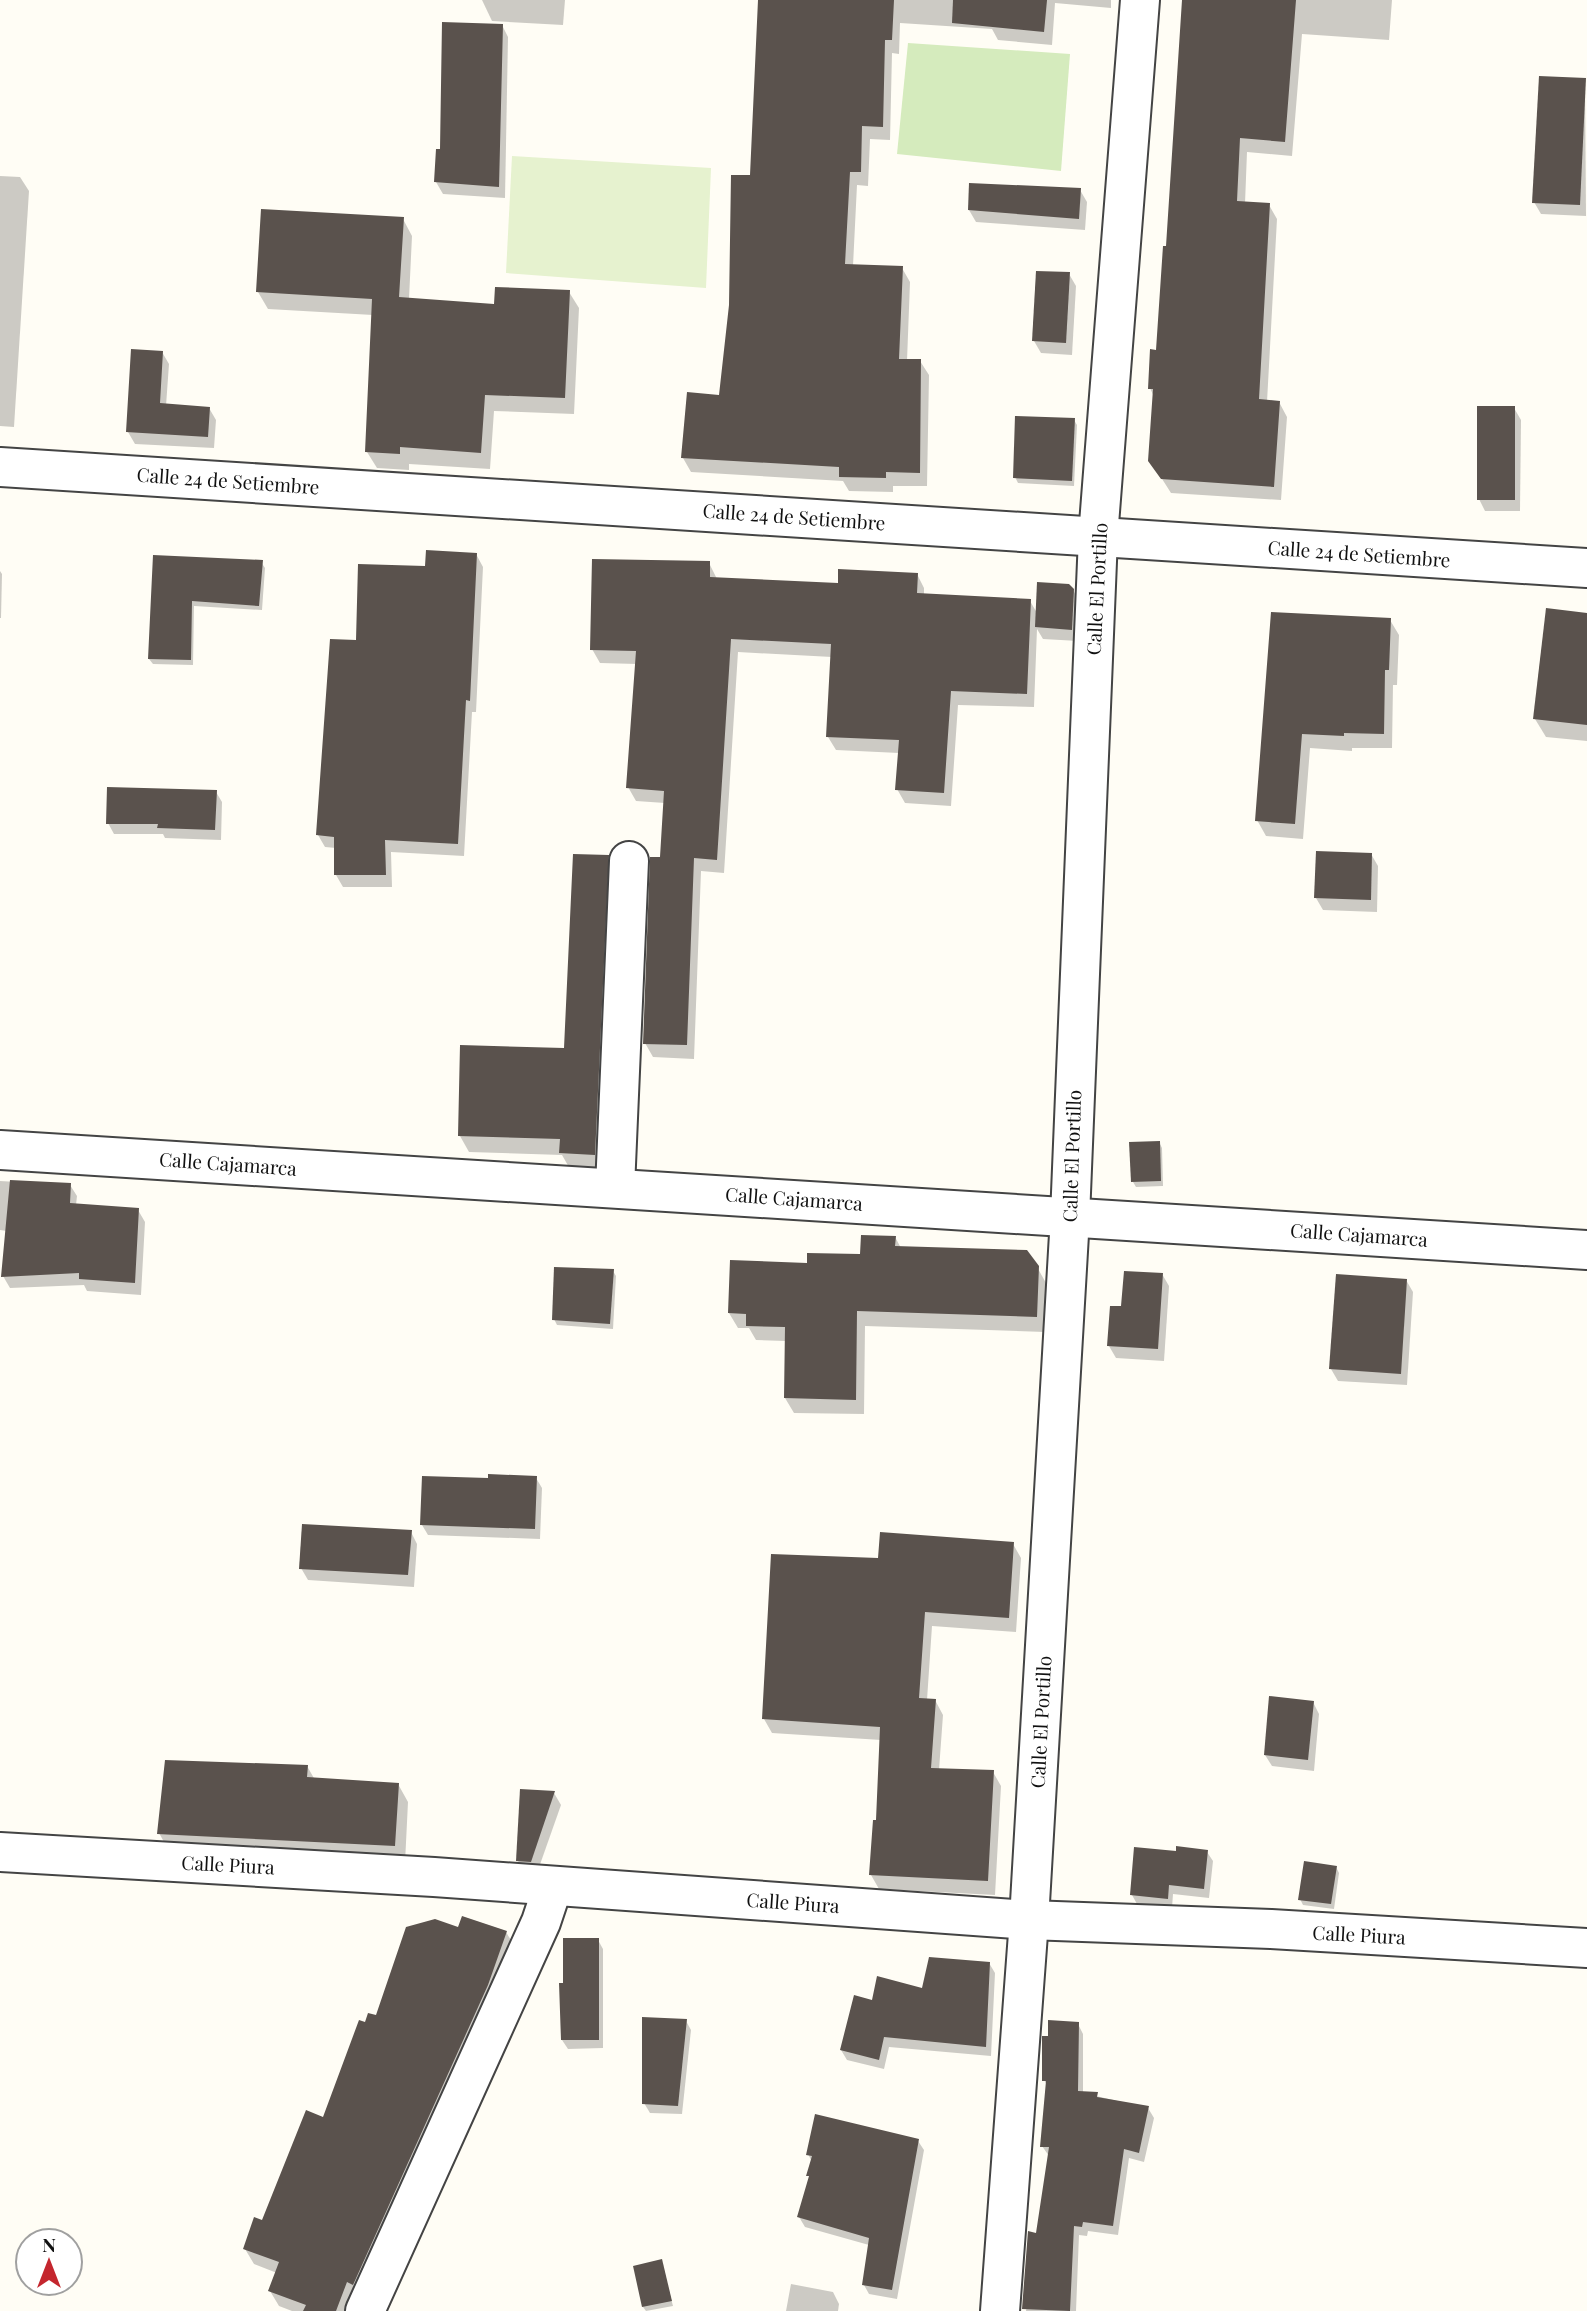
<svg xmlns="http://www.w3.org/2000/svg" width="1587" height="2311" font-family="'Playfair Display',serif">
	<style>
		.green { fill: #d5ebbd }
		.pitch { fill: #e6f2cf }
		.shadow { fill: #0003 }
		.building { fill: #5a524d }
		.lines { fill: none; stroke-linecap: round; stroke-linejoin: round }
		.minor-casing { stroke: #444; stroke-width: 42 }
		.minor { stroke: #fff; stroke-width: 38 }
		.labels { text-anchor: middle; stroke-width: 7; stroke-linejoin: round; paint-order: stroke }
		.street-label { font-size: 19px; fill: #111; stroke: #fff }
	</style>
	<rect width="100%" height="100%" fill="#fffdf5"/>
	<path class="green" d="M908 43 1070 54 1061 171 897 154Z"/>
	<path class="pitch" d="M512 156 711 168 706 288 506 273Z"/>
	<g class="shadow">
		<path d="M482 0H565L563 25 492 21Z"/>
		<path d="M760 0H1111V8L1055 3 1052 45 998 40 992 29 900 23 899 54 892 53 890 140 870 139 868 186 857 185 853 266 902 268 910 282 907 361H920L929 375 927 486H893V492L849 491 843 481 691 472 683 458 720 397 752 177Z"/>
		<path d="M1185 0H1392L1389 40 1302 34 1292 156 1247 152 1245 204 1269 205 1277 219 1267 402H1279L1287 417 1281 500 1171 493 1150 460 1154 397 1150 388 1158 352 1168 248Z"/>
		<path d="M502 25 508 37 505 198 443 194 436 182 441 151Z"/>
		<path d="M1585 79 1586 216 1541 214 1534 202Z"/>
		<path d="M0 176 20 177 29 191 14 427 0 426Z"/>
		<path d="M1080 190 1087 202 1085 230 976 222 969 210Z"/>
		<path d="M403 219 412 236 409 299 496 306 569 292 579 308 574 414 494 411 490 469 409 464V470L377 468 367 452 373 315 268 309 258 292Z"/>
		<path d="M1069 274 1076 286 1072 355 1041 353 1034 341Z"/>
		<path d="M162 352 169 364 166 406 209 408 216 420 214 448 135 444 128 432Z"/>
		<path d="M1514 408 1521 420 1520 511H1485L1479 499Z"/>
		<path d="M1074 420 1077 425 1074 486 1018 483 1015 477Z"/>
		<path d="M476 554 483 567 476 712H472L464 856 391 852 392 887H343L336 875V848L325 847 318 835 358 642Z"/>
		<path d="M155 557 261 562 265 568 262 610 194 606 193 665 153 664 149 659Z"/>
		<path d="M709 563 717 579 839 585 917 574 924 588V595L1030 601 1037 613 1073 590 1080 603 1078 641 1043 639 1037 629 1034 707 958 705 951 806 905 803 897 789 899 753 836 750 828 737 832 657 738 652 724 873 701 871 694 1059 653 1057 645 1043 665 803 636 801 628 787 637 664 600 663 592 649Z"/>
		<path d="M0 571 2 574 1 618H0Z"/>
		<path d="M1272 613 1390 620 1399 635 1397 685H1393L1392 748H1352V751L1310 748 1303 839 1266 836 1257 820Z"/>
		<path d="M1587 615V741L1546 737 1535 719Z"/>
		<path d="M216 792 222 802 221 840 165 838 163 834H114L108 823Z"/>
		<path d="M1371 854 1378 866 1377 912 1323 910 1316 898Z"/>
		<path d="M607 857 617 873 603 1170 570 1169 562 1155 469 1152 460 1136 566 1050Z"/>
		<path d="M1159 1142 1162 1148 1163 1186 1136 1187 1133 1182Z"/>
		<path d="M0 1181 70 1185 77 1196 76 1205 138 1210 145 1222 141 1295 87 1291 84 1285 10 1288 3 1276 7 1231 0 1230Z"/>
		<path d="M895 1237 901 1248 1037 1267 1046 1283 1045 1332 865 1326 864 1414 794 1413 785 1398 786 1341 756 1340 749 1328H738L729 1313 808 1265 862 1256Z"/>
		<path d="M613 1271 616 1276 613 1329 557 1325 554 1319Z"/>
		<path d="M1162 1274 1169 1286 1164 1361 1116 1358 1109 1346 1123 1307Z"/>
		<path d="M1406 1280 1413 1292 1407 1385 1338 1381 1331 1369Z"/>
		<path d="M536 1478 542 1488 540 1539 428 1535 422 1525 489 1480Z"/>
		<path d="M411 1532 417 1544 414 1587 308 1580 301 1568Z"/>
		<path d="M1013 1544 1021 1558 1016 1632 932 1626 927 1700H935L943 1715 939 1770 993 1772 1001 1786 995 1895 879 1889 871 1875 878 1822 881 1740 772 1733 764 1719 879 1560Z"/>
		<path d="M1313 1702 1319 1714 1314 1771 1272 1766 1265 1755Z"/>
		<path d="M307 1766 315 1780 398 1784 408 1802 405 1863 169 1851 159 1833Z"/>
		<path d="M554 1793 561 1805 537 1873 525 1872 518 1861Z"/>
		<path d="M1207 1852 1213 1861 1209 1898 1173 1894 1172 1908 1137 1904 1132 1895 1177 1853Z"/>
		<path d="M1336 1867 1339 1873 1334 1909 1303 1905 1300 1899Z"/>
		<path d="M506 1932 515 1947 350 2311H292L279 2306 270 2291 277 2273 254 2264 245 2249 324 2119 366 2025Z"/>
		<path d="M598 1940 603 1949V2048L568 2049 562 2040Z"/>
		<path d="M989 1963 995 1973 991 2056 889 2047 884 2069 847 2060 841 2050 873 2002 923 1990Z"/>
		<path d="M686 2021 691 2030 682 2114 650 2113 644 2103Z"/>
		<path d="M1078 2024 1083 2034V2093L1148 2108 1154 2118 1144 2162 1129 2158 1118 2235 1088 2231 1087 2236 1079 2235 1076 2311H1026L1049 2156 1042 2146 1047 2085 1044 2080Z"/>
		<path d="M918 2141 924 2150 897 2299 869 2294 864 2285 869 2245 805 2227 799 2217 810 2179 812 2162 808 2154Z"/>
		<path d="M661 2261 673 2306 646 2311 643 2307Z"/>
		<path d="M791 2284 833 2292 839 2304 838 2311H786Z"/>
	</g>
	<g class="building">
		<path d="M758 0H894L892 40H885L883 127 862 126 861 172H850L845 264 903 266 899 359H921L920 473 886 472V478L839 477V467L681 458 687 392 719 395 729 305 731 175H750Z"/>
		<path d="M953 0H1047L1044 32 952 23Z"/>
		<path d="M1182 0H1296L1285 142 1240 138 1237 201 1270 203 1259 399 1280 401 1274 487 1161 479 1148 461 1153 389H1148L1150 349 1156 350 1163 246H1166Z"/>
		<path d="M442 22 503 24 499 187 434 182 436 149H440Z"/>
		<path d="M1539 76 1586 78 1580 205 1532 203Z"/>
		<path d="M969 183 1081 188 1079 219 968 210Z"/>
		<path d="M261 209 404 217 399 297 494 304 495 287 570 290 565 398 485 395 481 453 400 447V454L365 452 372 299 256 292Z"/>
		<path d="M1036 271 1070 272 1066 343 1032 341Z"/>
		<path d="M131 349 163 351 160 403 210 407 208 437 126 432Z"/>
		<rect x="1477" y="406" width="38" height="94"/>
		<path d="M1015 416 1075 418 1072 481 1013 478Z"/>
		<path d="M426 550 477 553 470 701 466 700 458 844 385 840 386 875H334V837L316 835 330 639 356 640 358 564 425 566Z"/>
		<path d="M153 555 263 560 259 606 192 601 191 660 148 659Z"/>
		<path d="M592 559 710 561V577L838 583V569L918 573 917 593 1031 599 1027 694 951 691 944 793 895 790 899 740 826 737 831 644 731 639 717 860 694 858 687 1045 643 1044 650 857H660L664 791 626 788 636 651 590 650Z"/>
		<path d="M1037 582 1069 584 1074 589 1072 630 1035 627Z"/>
		<path d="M1546 608 1587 613V725L1533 719Z"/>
		<path d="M1271 612 1391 618 1389 670H1385L1384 734 1344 733V736L1302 734 1295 824 1255 821Z"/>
		<path d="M107 787 217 790 215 830 157 828 158 824H106Z"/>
		<path d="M1316 851 1372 853 1371 900 1314 898Z"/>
		<path d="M573 854 609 855 595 1155 559 1153 560 1139 458 1136 460 1045 564 1048Z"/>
		<path d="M1160 1141 1161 1181 1131 1182 1129 1142Z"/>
		<path d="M10 1180 71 1183 70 1203 139 1208 135 1283 79 1279V1273L1 1277Z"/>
		<path d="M861 1235 896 1236 895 1246 1027 1250 1039 1266 1037 1317 857 1311 856 1400 784 1398 785 1327 746 1326V1314L728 1313 730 1260 807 1263V1253L860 1254Z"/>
		<path d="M554 1267 614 1269 610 1324 552 1320Z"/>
		<path d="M1124 1271 1163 1273 1158 1349 1107 1346 1110 1306H1121Z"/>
		<path d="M1336 1274 1407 1279 1401 1374 1329 1369Z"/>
		<path d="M488 1474 537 1476 535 1529 420 1525 422 1476 488 1478Z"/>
		<path d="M302 1524 412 1530 408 1575 299 1569Z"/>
		<path d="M880 1532 1014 1542 1009 1618 925 1612 919 1698 936 1699 931 1768 994 1770 988 1881 869 1875 873 1820H876L880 1727 762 1719 771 1554 878 1558Z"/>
		<path d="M1269 1696 1314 1701 1308 1760 1264 1755Z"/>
		<path d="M165 1760 308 1765 307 1777 399 1783 395 1846 157 1834Z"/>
		<path d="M520 1789 555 1791 531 1862 516 1861Z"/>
		<path d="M1176 1846 1208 1850 1204 1889 1169 1885 1168 1899 1130 1895 1134 1847 1176 1851Z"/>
		<path d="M1304 1861 1337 1866 1331 1904 1298 1900Z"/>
		<path d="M462 1916 507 1931 488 1985 353 2285 347 2282 336 2311H303L306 2305 268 2291 279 2262 243 2249 254 2217 262 2220 306 2110 323 2117 359 2020 365 2022 368 2013 376 2015 406 1927 435 1919 458 1927Z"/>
		<path d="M563 1938H599V2040H561L559 1983H563Z"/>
		<path d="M929 1957 990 1962 986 2047 884 2037 879 2060 840 2050 854 1995 872 2000 877 1976 922 1988Z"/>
		<path d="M642 2017 687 2019 678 2106 642 2104Z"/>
		<path d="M1048 2020 1079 2022 1078 2091 1098 2092 1097 2097 1149 2106 1139 2153 1124 2149 1113 2226 1083 2222 1082 2227 1074 2226 1070 2311 1022 2309 1028 2231 1036 2233 1049 2147H1040L1046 2081H1042V2036H1048Z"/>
		<path d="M815 2114 919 2139 892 2290 862 2285 869 2238 797 2217 809 2176H806L812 2156 806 2155Z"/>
		<path d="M662 2259 672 2301 642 2307 633 2266Z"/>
	</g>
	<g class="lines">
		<g class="minor-casing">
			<g id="minor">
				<path d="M0 467 1587 568"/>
				<path d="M0 1150 1587 1250"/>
				<path d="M615 1188 629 861"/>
				<path d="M0 1852 434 1877 1029 1920 1271 1929 1587 1948"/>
				<path d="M365 2311 541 1922 553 1886"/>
				<path d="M1000 2311 1029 1920 1070 1217 1098 537 1140 0"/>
			</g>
		</g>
		<use href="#minor" class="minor"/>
	</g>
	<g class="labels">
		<g class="street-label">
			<text transform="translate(228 481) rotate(4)" y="7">Calle 24 de Setiembre</text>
			<text transform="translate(794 517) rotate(4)" y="7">Calle 24 de Setiembre</text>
			<text transform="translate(1359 554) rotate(4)" y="7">Calle 24 de Setiembre</text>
			<text transform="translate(1097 589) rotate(-87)" y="7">Calle El Portillo</text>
			<text transform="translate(1072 1156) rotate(-88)" y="7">Calle El Portillo</text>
			<text transform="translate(228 1164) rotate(4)" y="7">Calle Cajamarca</text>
			<text transform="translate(794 1199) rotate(4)" y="7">Calle Cajamarca</text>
			<text transform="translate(1359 1235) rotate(4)" y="7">Calle Cajamarca</text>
			<text transform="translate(1041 1722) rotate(-87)" y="7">Calle El Portillo</text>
			<text transform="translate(228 1865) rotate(3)" y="7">Calle Piura</text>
			<text transform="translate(793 1903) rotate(4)" y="7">Calle Piura</text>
			<text transform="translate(1359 1935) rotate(3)" y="7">Calle Piura</text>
		</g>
	</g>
	<g transform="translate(49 2262)"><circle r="33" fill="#ffffff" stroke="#a0a0a0" stroke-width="2"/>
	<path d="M0-5L12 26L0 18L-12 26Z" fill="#c4262e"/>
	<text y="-10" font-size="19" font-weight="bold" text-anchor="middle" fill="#111111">N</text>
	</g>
</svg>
